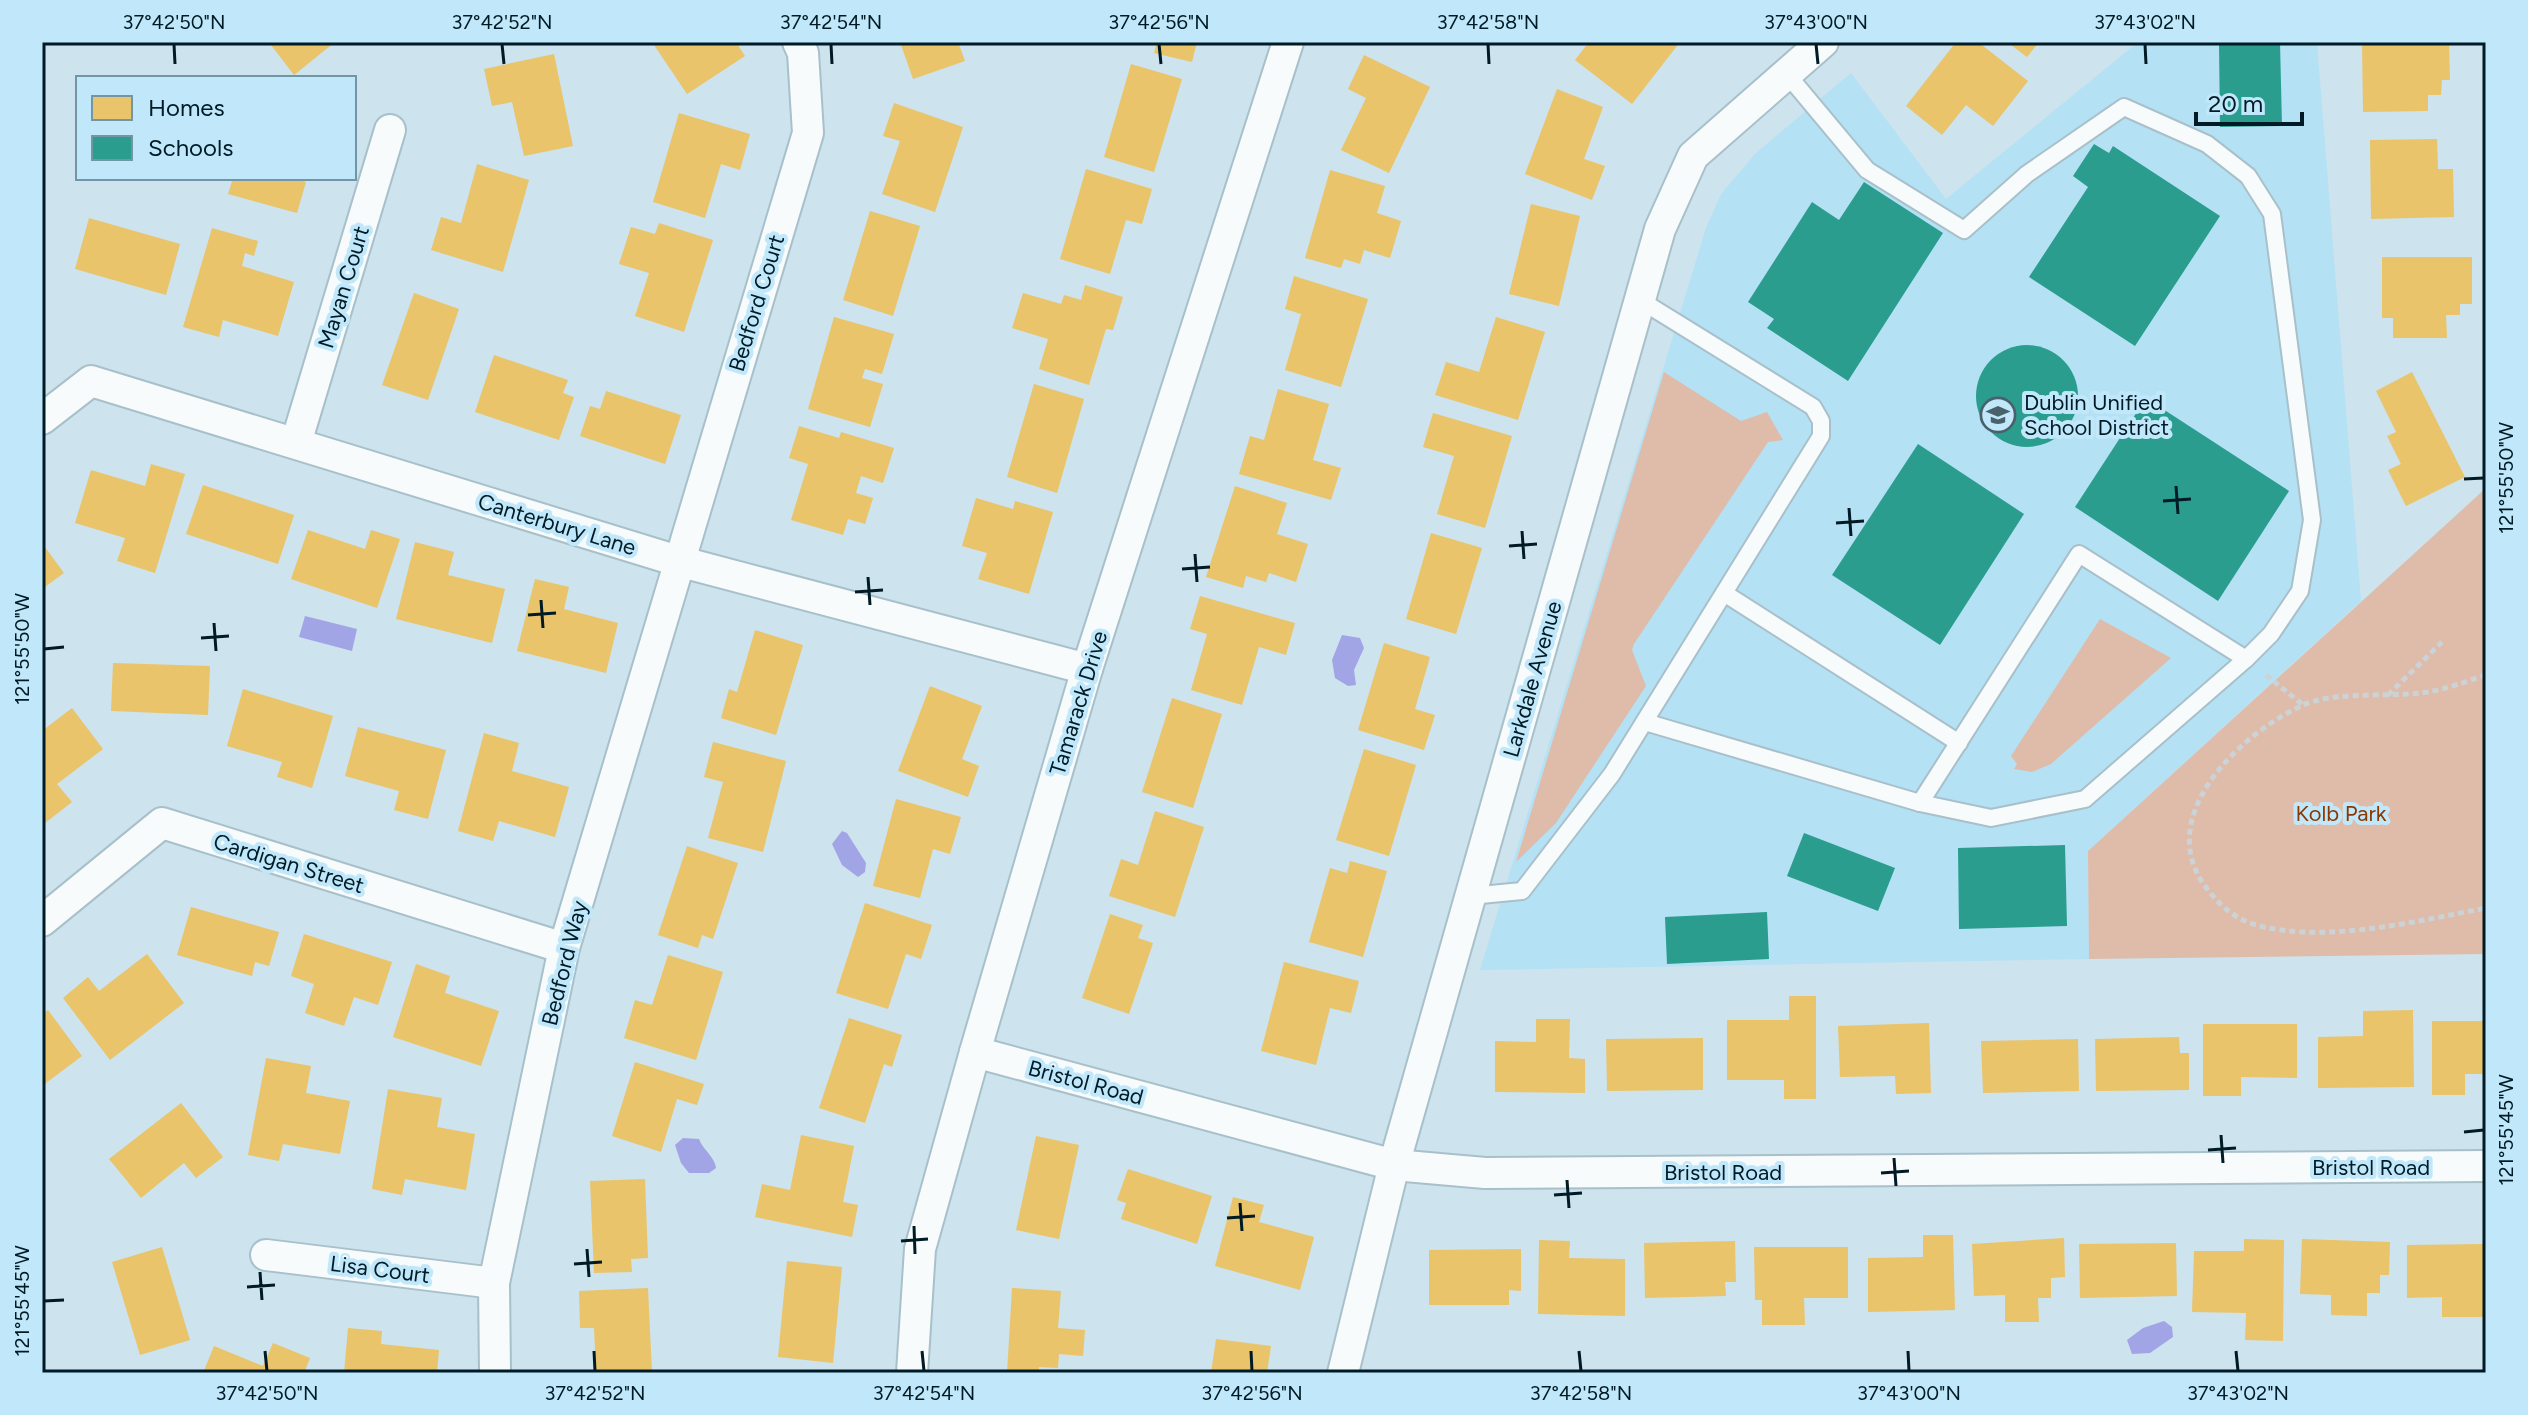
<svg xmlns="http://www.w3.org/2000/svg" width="2528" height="1415" font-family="Figtree,sans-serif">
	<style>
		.built { fill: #b5e1f4 }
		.green { fill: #dfbbaa }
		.water { fill: #a2a5e5 }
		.homes { fill: #e9c46a }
		.schools { fill: #2a9d8f }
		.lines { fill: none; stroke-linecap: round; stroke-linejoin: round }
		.service-casing { stroke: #a8c0ca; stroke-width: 20 }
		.minor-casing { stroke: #a8c0ca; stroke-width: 34 }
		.path { stroke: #ccd3d6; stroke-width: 5; stroke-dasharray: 6 4; stroke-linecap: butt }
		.service { stroke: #f8fbfc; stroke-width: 16 }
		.minor { stroke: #f8fbfc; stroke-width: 30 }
		.ticks { fill: none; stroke: #001b25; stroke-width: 3 }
		.labels { text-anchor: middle; stroke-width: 8; stroke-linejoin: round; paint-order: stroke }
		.street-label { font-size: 22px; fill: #001b25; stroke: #c0e8fa }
		.poi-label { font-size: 22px; fill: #001b25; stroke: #c0e8fa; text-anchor: start }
		.park-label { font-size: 22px; fill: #8a3701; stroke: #c0e8fa }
		.neatline { fill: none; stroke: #001b25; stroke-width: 3 }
		.ticks-label { font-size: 20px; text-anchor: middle; fill: #001b25 }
	</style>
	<rect width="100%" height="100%" fill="#cde3ed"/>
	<path class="built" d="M2138 42H2317L2361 601 2088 851 2089 959 1480 970 1706 228 1721 194 1756 153 1851 73 1946 199Z"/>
	<g class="green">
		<path d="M1664 372 1741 421 1767 412 1783 440 1768 442 1634 644 1632 650 1646 686 1556 823 1516 862Z"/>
		<path d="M2486 488V954L2089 959 2088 851Z"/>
		<path d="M2100 619 2171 658 2051 764 2032 772 2014 769 2017 764 2011 756Z"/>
	</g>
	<g class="water">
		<path d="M305 616 357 629 352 651 299 637Z"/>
		<path d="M1342 635 1360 638 1364 648 1354 670 1356 685 1348 686 1335 678 1332 660Z"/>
		<path d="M842 831 847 833 866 863 865 872 858 877 842 865 832 844Z"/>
		<path d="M683 1138 699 1139C703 1150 715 1157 716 1168L709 1173H689L681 1163 675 1145Z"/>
		<path d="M2164 1321 2172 1327 2173 1337 2150 1353 2132 1354 2127 1340 2143 1328Z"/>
	</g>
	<g class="homes">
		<path d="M275 42H335L294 75 271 45Z"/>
		<path d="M652 42H736L745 56 687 94Z"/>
		<path d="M900 42H958L965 61 913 79Z"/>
		<path d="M1157 42H1197L1192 62 1154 53Z"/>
		<path d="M1589 42H1680L1632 104 1575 60Z"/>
		<path d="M1956 42H1978L2028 81 1993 126 1966 105 1942 135 1906 106Z"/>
		<path d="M2007 42H2039L2027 57Z"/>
		<path d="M2362 42H2449L2450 80H2442L2441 95H2428V111L2363 112Z"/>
		<path d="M554 54 573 146 524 156 512 102 492 106 484 69Z"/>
		<path d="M1364 55 1430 87 1389 173 1341 150 1366 98 1348 89Z"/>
		<path d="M1131 64 1182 79 1154 172 1104 157Z"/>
		<path d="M1557 89 1603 107 1584 159 1605 166 1592 200 1525 174Z"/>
		<path d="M894 103 963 127 935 212 882 194 900 141 883 136Z"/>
		<path d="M679 113 750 134 740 170 721 164 705 218 653 202Z"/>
		<path d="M2437 139 2438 169H2453L2454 217 2371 219 2370 140Z"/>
		<path d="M477 164 529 180 503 272 431 250 441 217 461 223Z"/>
		<path d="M1086 169 1152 189 1142 224 1126 220 1110 274 1060 259Z"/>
		<path d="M1330 170 1385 186 1377 213 1401 221 1390 258 1364 250 1360 264 1344 259 1341 268 1305 258Z"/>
		<path d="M233 178H293L306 182 297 213 228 194Z"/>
		<path d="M1531 204 1580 216 1559 306 1509 294Z"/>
		<path d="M870 211 920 226 893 316 843 300Z"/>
		<path d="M89 218 180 244 166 295 75 269Z"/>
		<path d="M659 223 713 240 684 332 635 316 649 273 619 264 631 227 655 234Z"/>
		<path d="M212 228 258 241 254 256 245 253 242 266 294 282 278 336 223 320 219 337 183 327Z"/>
		<path d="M2382 257H2472V304H2460V315H2446L2447 338H2393V318H2382Z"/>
		<path d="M1294 276 1368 299 1341 387 1285 370 1301 314 1285 309Z"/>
		<path d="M1085 285 1123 297 1113 330 1106 329 1089 385 1039 369 1048 339 1012 328 1023 293 1061 304 1064 295 1081 300Z"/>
		<path d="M414 293 459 309 428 400 382 385Z"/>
		<path d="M834 317 894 334 882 374 865 369 862 378 883 384 870 427 808 409Z"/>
		<path d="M1496 317 1545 332 1518 420 1435 395 1446 362 1479 372Z"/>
		<path d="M494 355 568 380 563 393 574 397 559 440 475 412Z"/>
		<path d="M2412 372 2465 477 2406 506 2388 470 2401 464 2387 436 2396 432 2376 391Z"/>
		<path d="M1034 384 1084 399 1057 493 1007 477Z"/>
		<path d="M1278 389 1329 404 1313 460 1341 468 1331 500 1239 474 1250 436 1264 440Z"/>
		<path d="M606 391 681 415 665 464 580 436 590 406 600 409Z"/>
		<path d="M1433 413 1512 436 1485 528 1437 514 1454 456 1423 447Z"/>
		<path d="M799 426 839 438 841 432 894 448 883 483 861 476 856 493 873 498 865 524 848 519 843 535 791 520 808 464 789 458Z"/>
		<path d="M151 464 185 474 155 573 117 561 125 538 75 523 91 470 145 486Z"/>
		<path d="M203 485 294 515 278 564 186 534Z"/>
		<path d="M1235 486 1287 503 1277 534 1308 544 1296 582 1269 573 1266 582 1246 576 1243 588 1206 577Z"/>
		<path d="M976 498 1013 509 1015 501 1053 512 1029 594 978 579 987 553 962 546Z"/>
		<path d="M308 530 365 549 371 530 400 539 377 608 291 579Z"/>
		<path d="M1431 533 1482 548 1456 634 1406 619Z"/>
		<path d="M415 542 454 552 448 575 505 589 492 643 396 619Z"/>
		<path d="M42 543 64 573 42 589Z"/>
		<path d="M535 579 569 587 564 609 618 623 606 673 517 651Z"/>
		<path d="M1200 596 1295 623 1286 655 1259 647 1242 705 1191 690 1207 634 1190 629Z"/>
		<path d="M755 630 803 645 776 735 721 718 729 689 737 692Z"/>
		<path d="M1384 643 1430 657 1415 709 1435 715 1424 750 1358 730Z"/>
		<path d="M113 663 210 666 208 715 111 711Z"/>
		<path d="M930 686 982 706 962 759 979 766 968 797 898 771Z"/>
		<path d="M243 689 333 716 312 788 277 777 282 762 227 746Z"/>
		<path d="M1172 698 1222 714 1193 808 1142 792Z"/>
		<path d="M72 708 103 749 57 784 72 802 45 823 42 819V731Z"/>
		<path d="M358 727 446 750 428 819 394 810 399 791 345 776Z"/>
		<path d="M484 733 519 743 512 771 569 787 555 837 499 821 493 841 458 831Z"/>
		<path d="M713 742 786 761 763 852 708 838 723 782 704 777Z"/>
		<path d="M1364 749 1416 765 1389 856 1336 840Z"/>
		<path d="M896 799 961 817 950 854 933 849 920 898 873 886Z"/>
		<path d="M1155 811 1204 827 1175 917 1109 896 1121 859 1138 865Z"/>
		<path d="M687 846 738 863 713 939 702 935 698 948 658 935Z"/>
		<path d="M1350 861 1387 871 1363 957 1309 942 1330 868 1347 873Z"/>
		<path d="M865 903 932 925 921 959 906 954 888 1009 836 993Z"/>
		<path d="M191 907 279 932 269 966 255 962 252 976 177 955Z"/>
		<path d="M1110 914 1143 925 1138 938 1153 943 1129 1014 1082 998Z"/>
		<path d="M304 934 392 962 378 1005 354 997 344 1026 305 1013 314 984 291 976Z"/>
		<path d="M147 954 184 1003 110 1060 63 998 88 977 99 991Z"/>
		<path d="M668 955 723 972 696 1060 624 1038 635 1000 652 1005Z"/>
		<path d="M1284 962 1359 981 1351 1013 1330 1008 1316 1065 1261 1051Z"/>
		<path d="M416 964 450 976 445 993 499 1011 481 1066 393 1037Z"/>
		<path d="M1789 996H1816V1099H1784V1080H1727V1020H1789Z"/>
		<path d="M48 1010 82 1056 42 1086V1015Z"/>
		<path d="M2413 1010 2414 1087 2318 1088V1037L2363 1036V1011Z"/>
		<path d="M849 1018 902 1035 892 1067 884 1064 865 1123 819 1108Z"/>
		<path d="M1536 1019H1570L1569 1058 1585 1059V1093L1495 1092V1041L1536 1042Z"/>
		<path d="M2432 1021H2486V1074H2465V1095H2432Z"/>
		<path d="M1929 1023 1931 1093 1896 1094 1895 1076 1840 1077 1838 1026Z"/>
		<path d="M2203 1024H2297V1078L2241 1077V1096H2203Z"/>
		<path d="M2179 1037 2180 1053H2189V1090L2096 1091 2095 1039Z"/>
		<path d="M1703 1038V1090L1607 1091 1606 1039Z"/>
		<path d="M2078 1039 2079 1091 1983 1093 1981 1041Z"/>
		<path d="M266 1058 311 1066 306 1093 350 1101 340 1154 283 1144 279 1161 248 1155Z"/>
		<path d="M635 1062 704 1084 697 1105 677 1099 661 1152 612 1136Z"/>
		<path d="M388 1089 442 1098 437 1127 475 1134 466 1190 405 1179 402 1195 372 1189Z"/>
		<path d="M181 1103 223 1157 196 1178 184 1163 141 1198 109 1159Z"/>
		<path d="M801 1135 854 1146 843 1202 858 1205 852 1237 755 1217 762 1184 790 1190Z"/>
		<path d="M1036 1136 1079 1145 1059 1239 1016 1230Z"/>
		<path d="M1128 1169 1212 1196 1197 1244 1121 1219 1126 1203 1117 1200Z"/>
		<path d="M645 1179 648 1258 631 1259 632 1272 594 1273 590 1181Z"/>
		<path d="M1233 1197 1264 1205 1259 1222 1314 1237 1300 1290 1215 1266Z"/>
		<path d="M1923 1235H1953L1955 1310 1868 1312V1258L1923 1257Z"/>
		<path d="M2064 1238 2065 1277 2051 1278V1298H2038L2039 1322H2005V1295L1974 1296 1972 1244Z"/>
		<path d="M2244 1239 2284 1240 2283 1341 2245 1340 2246 1313 2192 1312 2194 1251H2244Z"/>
		<path d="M2302 1239 2390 1242 2389 1275H2380V1293H2367V1316L2331 1315V1295L2300 1294Z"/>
		<path d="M1539 1240 1570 1241 1569 1258 1625 1259V1316L1538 1314Z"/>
		<path d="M1735 1241 1736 1282H1725L1726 1296 1645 1298 1644 1243Z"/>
		<path d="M2176 1243 2177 1296 2080 1298 2079 1244Z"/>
		<path d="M2486 1244V1317H2442V1297L2407 1298V1245Z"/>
		<path d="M162 1247 190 1340 140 1355 112 1262Z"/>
		<path d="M1754 1247H1848V1298H1804L1805 1325H1762V1300H1755Z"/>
		<path d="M1521 1249V1291L1509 1290V1305H1429V1250Z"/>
		<path d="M787 1261 842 1267 833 1363 778 1357Z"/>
		<path d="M648 1288 652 1373H596L594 1328H580L579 1291Z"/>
		<path d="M1012 1288 1061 1291 1058 1328 1085 1330 1083 1356 1059 1354 1058 1368 1039 1367V1373H1007Z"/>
		<path d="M348 1328 382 1331 381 1344 439 1350 437 1373H344Z"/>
		<path d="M1216 1339 1271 1346 1267 1373H1211Z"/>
		<path d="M273 1343 310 1358 304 1373H203L214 1346 263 1366Z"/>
	</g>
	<g class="schools">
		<path d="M2280 42 2282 126 2220 127 2219 44Z"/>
		<path d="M2094 144 2109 153 2113 146 2220 216 2135 346 2029 277 2088 187 2073 176Z"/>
		<path d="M1864 182 1943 233 1848 381 1767 328 1774 319 1748 302 1812 202 1839 220Z"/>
		<circle cx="2027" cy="396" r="51"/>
		<path d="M2146 398 2289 491 2218 601 2075 507Z"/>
		<path d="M1918 444 2024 514 1940 645 1832 575Z"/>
		<path d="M1804 833 1895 868 1878 911 1787 876Z"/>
		<path d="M2065 845 2067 926 1959 929 1958 848Z"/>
		<path d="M1767 912 1769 959 1667 964 1665 917Z"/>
	</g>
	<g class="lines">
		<g class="service-casing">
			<g id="service">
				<path d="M1724 593 1959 743"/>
				<path d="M1645 722 1920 803 1991 818 2085 799 2246 659 2271 634 2300 591 2312 520 2272 214 2248 176 2207 144 2124 107 2027 174 1964 230 1867 170 1786 73"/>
				<path d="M1920 803 2079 554 2246 659"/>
				<path d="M1470 896 1522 891 1612 774 1821 436V421L1813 407 1640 300"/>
			</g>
		</g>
		<g class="minor-casing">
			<g id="minor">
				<path d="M42 419 91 381 678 561 1087 669"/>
				<path d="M296 443 390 130"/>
				<path d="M42 921 162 823 564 948"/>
				<path d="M975 1052 1394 1165 1485 1173 2486 1166"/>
				<path d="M266 1255 494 1283"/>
				<path d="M495 1373 494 1283 564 948 808 133 803 53 798 42"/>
				<path d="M912 1373 920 1249 975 1052 1087 669 1288 42"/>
				<path d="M1343 1373 1394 1165 1660 229 1693 156 1823 42"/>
			</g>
		</g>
		<g class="path">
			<path d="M2266 675 2303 705"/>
			<path d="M2486 675C2465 682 2444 690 2421 693 2386 697 2332 691 2301 706 2237 736 2151 820 2208 890 2221 907 2236 919 2256 925 2326 944 2417 921 2486 908"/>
			<path d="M2388 695 2442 642"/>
		</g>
		<use href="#service" class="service"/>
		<use href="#minor" class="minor"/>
	</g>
	<path class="ticks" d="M174 44 175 64M502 44 504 64M831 44 832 64M1159 44 1161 64M1488 44 1489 64M1816 44 1818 64M2145 44 2146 64M2464 479 2484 478M2176 486 2178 514M2163 501 2191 499M1849 508 1851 536M1836 523 1864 521M1522 531 1524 559M1509 546 1537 544M1195 554 1197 582M1182 569 1210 567M868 577 870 605M855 592 883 590M541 600 543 628M528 615 556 613M214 623 216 651M201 638 229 636M44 649 64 647M2464 1132 2484 1130M2221 1135 2223 1163M2208 1150 2236 1148M1894 1158 1896 1186M1881 1173 1909 1171M1567 1180 1569 1208M1554 1195 1582 1193M1240 1203 1242 1231M1227 1218 1255 1216M914 1226 915 1254M901 1241 928 1239M587 1249 589 1277M574 1264 602 1262M260 1272 262 1300M247 1287 275 1285M44 1301 64 1300M265 1351 267 1371M594 1351 595 1371M922 1351 924 1371M1251 1351 1252 1371M1579 1351 1581 1371M1908 1351 1909 1371M2236 1351 2238 1371"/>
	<defs>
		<g id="school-ring" transform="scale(1.8)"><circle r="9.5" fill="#c0e8fa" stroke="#48616b" stroke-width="1.5"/><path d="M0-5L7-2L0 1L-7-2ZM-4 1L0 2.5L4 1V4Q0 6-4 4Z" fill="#48616b"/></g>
	</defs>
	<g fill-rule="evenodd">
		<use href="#school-ring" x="1998" y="415"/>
	</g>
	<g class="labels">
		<g class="street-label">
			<text transform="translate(343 287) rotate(-73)" y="8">Mayan Court</text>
			<text transform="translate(756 303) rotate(-73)" y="8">Bedford Court</text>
			<text transform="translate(557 524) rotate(17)" y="8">Canterbury Lane</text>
			<text transform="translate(1532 679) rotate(-74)" y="8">Larkdale Avenue</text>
			<text transform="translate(1078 703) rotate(-73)" y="8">Tamarack Drive</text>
			<text transform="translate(289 863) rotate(17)" y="8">Cardigan Street</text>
			<text transform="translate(564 963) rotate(-76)" y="8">Bedford Way</text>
			<text transform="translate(1086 1082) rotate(15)" y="8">Bristol Road</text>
			<text x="2371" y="1175">Bristol Road</text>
			<text x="1723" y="1180">Bristol Road</text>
			<text transform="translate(380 1269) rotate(7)" y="8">Lisa Court</text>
		</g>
		<g class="poi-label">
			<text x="2024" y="410">Dublin Unified<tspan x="2024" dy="25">School District</tspan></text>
		</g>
		<g class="park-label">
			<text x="2341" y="821">Kolb Park</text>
		</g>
	</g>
	<rect width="2528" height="1415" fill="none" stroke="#c0e8fa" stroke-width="88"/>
	<rect x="76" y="76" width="280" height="104" fill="#c0e8fa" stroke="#7396a5" stroke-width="2"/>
	<rect x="92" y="96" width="40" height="24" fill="#e9c46a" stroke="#7396a5" stroke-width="2"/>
	<text x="148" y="116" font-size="24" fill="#001b25">Homes</text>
	<rect x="92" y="136" width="40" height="24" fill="#2a9d8f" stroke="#7396a5" stroke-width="2"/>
	<text x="148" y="156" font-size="24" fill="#001b25">Schools</text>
	<path d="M2196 112v12h106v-12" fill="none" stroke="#001b25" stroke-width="4"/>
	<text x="2208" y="112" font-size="24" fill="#001b25" stroke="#c0e8fa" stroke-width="6" paint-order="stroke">20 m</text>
	<rect x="44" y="44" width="2440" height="1327" class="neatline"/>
	<g class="ticks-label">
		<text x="174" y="29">37°42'50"N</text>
		<text x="502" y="29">37°42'52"N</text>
		<text x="831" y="29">37°42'54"N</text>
		<text x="1159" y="29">37°42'56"N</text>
		<text x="1488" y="29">37°42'58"N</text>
		<text x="1816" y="29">37°43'00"N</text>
		<text x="2145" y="29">37°43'02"N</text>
		<text transform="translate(2506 478) rotate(-90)" y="7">121°55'50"W</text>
		<text transform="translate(22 649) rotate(-90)" y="7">121°55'50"W</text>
		<text transform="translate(2506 1130) rotate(-90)" y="7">121°55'45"W</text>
		<text transform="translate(22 1301) rotate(-90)" y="7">121°55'45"W</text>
		<text x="267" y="1400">37°42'50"N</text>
		<text x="595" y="1400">37°42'52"N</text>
		<text x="924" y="1400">37°42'54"N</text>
		<text x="1252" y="1400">37°42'56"N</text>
		<text x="1581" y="1400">37°42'58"N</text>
		<text x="1909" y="1400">37°43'00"N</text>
		<text x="2238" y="1400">37°43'02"N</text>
	</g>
</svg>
